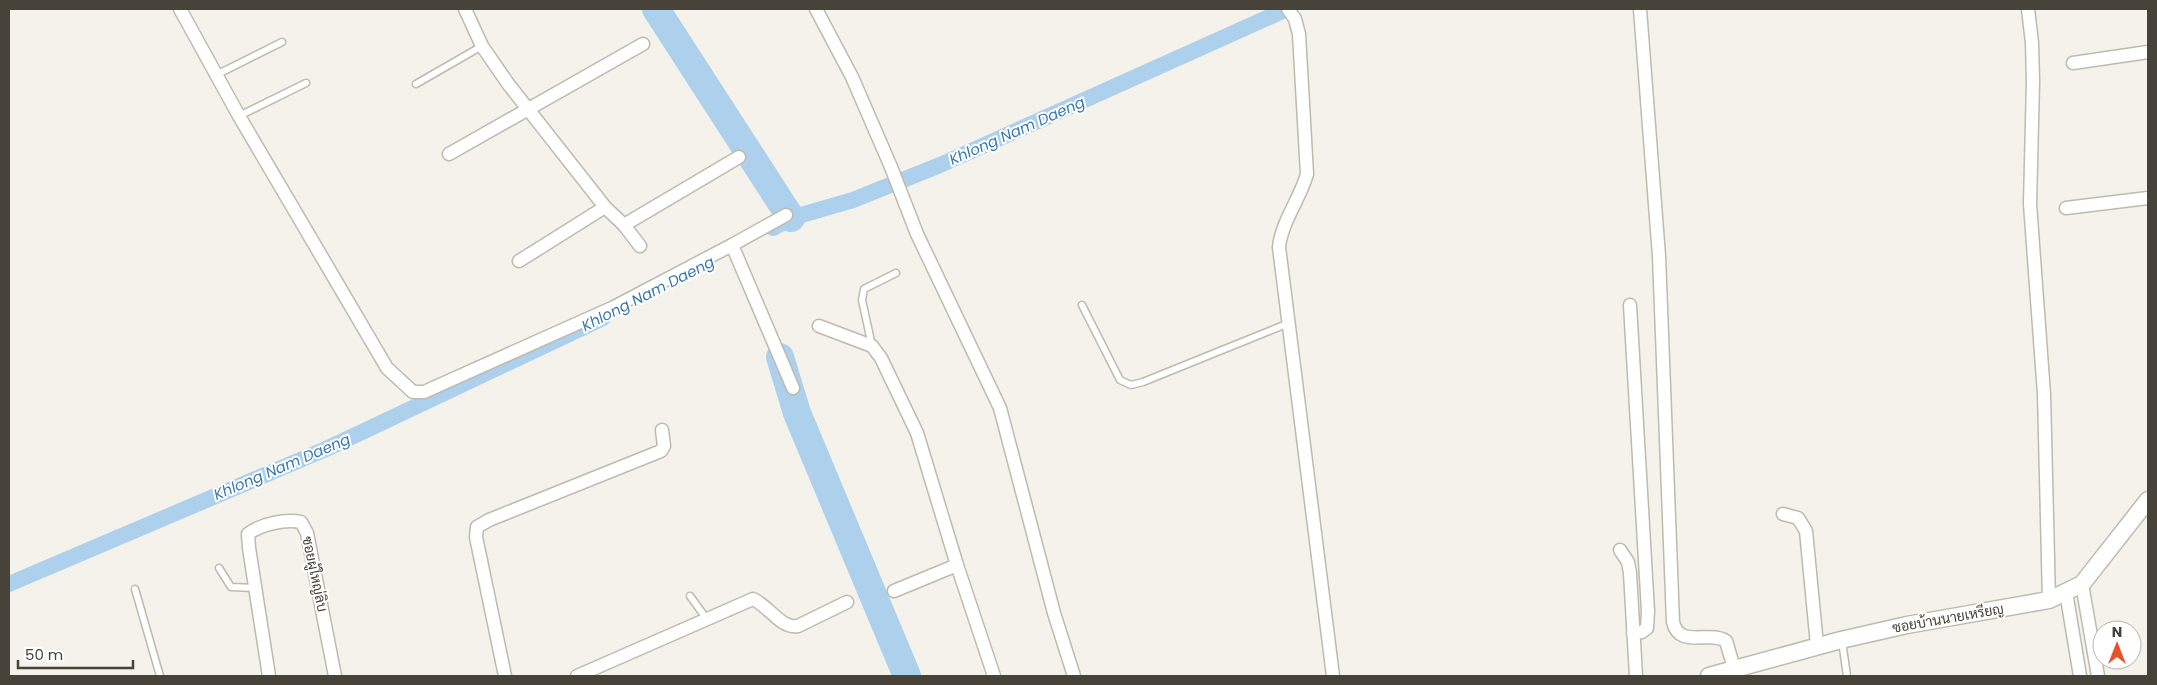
<svg xmlns="http://www.w3.org/2000/svg" width="2157" height="685" font-family="Poppins,Sarabun,sans-serif">
	<style>
		.lines { fill: none; stroke-linecap: round; stroke-linejoin: round }
		.canal { stroke: #add0ec; stroke-width: 16 }
		.river { stroke: #add0ec; stroke-width: 28 }
		.service-casing { stroke: #bfbaae; stroke-width: 9 }
		.minor-casing { stroke: #bfbaae; stroke-width: 15 }
		.tertiary-casing { stroke: #bfbaae; stroke-width: 19 }
		.service { stroke: #fff; stroke-width: 6 }
		.minor { stroke: #fff; stroke-width: 12 }
		.tertiary { stroke: #fff; stroke-width: 16 }
		.labels { text-anchor: middle; stroke-width: 4; stroke-linejoin: round; paint-order: stroke }
		.street-label { font-size: 14px; fill: #484339; stroke: #fff }
		.water-label { font-size: 15px; font-style: italic; fill: #3978ad; stroke: #fff }
	</style>
	<rect width="100%" height="100%" fill="#f4f2eb"/>
	<g class="lines">
		<g class="canal">
			<path d="M773 228 791 218 853 200 940 165 1287 9"/>
			<path d="M9 584 326 449 603 318"/>
		</g>
		<g class="river">
			<path d="M656 9 791 218"/>
			<path d="M780 357 797 413 907 676"/>
		</g>
		<g class="service-casing">
			<g id="service">
				<path d="M216 75 282 42"/>
				<path d="M416 84 482 46"/>
				<path d="M239 116 306 83"/>
				<path d="M1082 305 1120 380 1131 385 1143 382 1289 323"/>
				<path d="M872 346 862 300 864 289 896 273"/>
				<path d="M219 568 231 587 255 588"/>
				<path d="M135 589 160 676"/>
				<path d="M690 596 706 618"/>
				<path d="M1842 641 1847 676"/>
			</g>
		</g>
		<g class="minor-casing">
			<g id="minor">
				<path d="M180 9 239 116 387 368 413 392H424L614 307 732 245 793 388"/>
				<path d="M465 9 482 46 509 85 605 207 624 225 640 246"/>
				<path d="M816 9 852 77 891 167 917 234 1000 408 1054 613 1074 676"/>
				<path d="M1288 9 1295 19 1299 34 1307 174C1300 199 1282 221 1279 247L1333 676"/>
				<path d="M1640 9 1659 256 1673 622C1679 649 1710 630 1726 641L1734 668"/>
				<path d="M2028 9 2032 43 2033 82 2030 204 2044 394 2049 600"/>
				<path d="M2073 63 2148 52"/>
				<path d="M449 154 643 44"/>
				<path d="M2066 208 2148 198"/>
				<path d="M624 225 739 157"/>
				<path d="M732 245 786 215"/>
				<path d="M519 261 605 207"/>
				<path d="M1630 305 1648 611 1647 628 1642 632 1633 633"/>
				<path d="M819 326 872 346 881 358 917 433 957 565 994 676"/>
				<path d="M1783 514 1798 518 1806 531 1817 645"/>
				<path d="M1620 550 1628 562 1630 573 1636 676"/>
				<path d="M2082 584 2098 676"/>
				<path d="M894 591 957 565"/>
				<path d="M2066 592 2080 676"/>
				<path d="M269 676 249 548 248 534C261 524 285 519 301 522L307 533 335 676"/>
				<path d="M505 676 476 537 477 527 489 520 661 451 664 446 662 430"/>
				<path d="M577 676 753 599C770 607 781 629 798 626L847 602"/>
			</g>
		</g>
		<g class="tertiary-casing">
			<path id="tertiary" d="M1709 676 1841 640 1907 625 2049 600 2082 584 2148 500"/>
		</g>
		<use href="#service" class="service"/>
		<use href="#minor" class="minor"/>
		<use href="#tertiary" class="tertiary"/>
	</g>
	<g class="labels">
		<g class="street-label">
			<text transform="translate(315 574) rotate(78)" y="5">ซอยผู้ใหญ่ลิบ</text>
			<text transform="translate(1948 618) rotate(-10)" y="5">ซอยบ้านนายเหรียญ</text>
		</g>
		<g class="water-label">
			<text transform="translate(1017 131) rotate(-24)" y="5">Khlong Nam Daeng</text>
			<text transform="translate(648 294) rotate(-27)" y="5">Khlong Nam Daeng</text>
			<text transform="translate(282 467) rotate(-23)" y="5">Khlong Nam Daeng</text>
		</g>
	</g>
	<rect width="2157" height="685" fill="none" stroke="#484339" stroke-width="20"/>
	<g transform="translate(2117 645)"><circle r="24" fill="#ffffff" stroke="#b6b4b0"/>
	<path d="M0-4L9 19L0 12L-9 19Z" fill="#ea502c"/>
	<text y="-8" font-size="14" font-weight="bold" text-anchor="middle" fill="#484339">N</text>
	</g>
	<path d="M18 660v8h115v-8" fill="none" stroke="#484339" stroke-width="2.5"/>
	<text x="25" y="660" font-size="15" fill="#484339" stroke="#ffffff" stroke-width="4" paint-order="stroke">50 m</text>
</svg>
